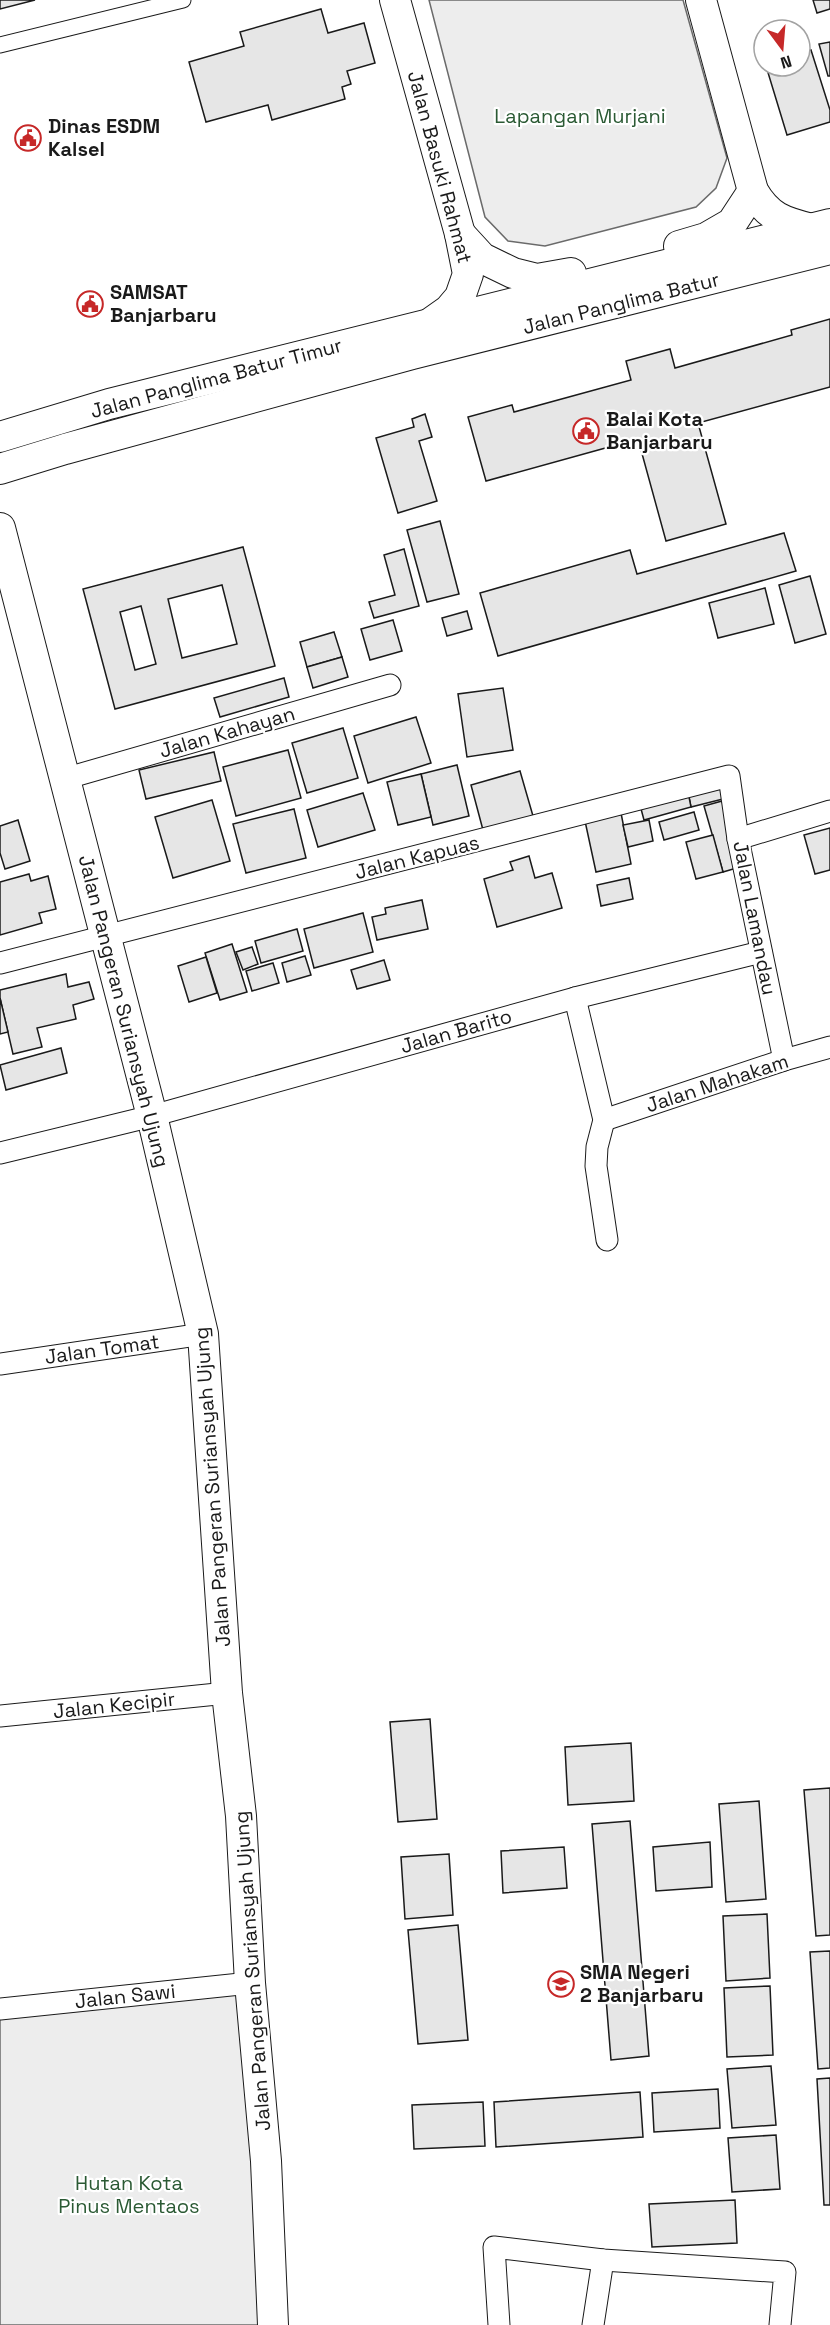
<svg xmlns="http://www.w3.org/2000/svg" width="830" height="2325" font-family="'Space Grotesk',sans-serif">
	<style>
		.built { fill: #ededed; stroke: #6a6a6a; stroke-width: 1.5 }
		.building { fill: #e6e6e6; stroke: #1a1a1a; stroke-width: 1.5; fill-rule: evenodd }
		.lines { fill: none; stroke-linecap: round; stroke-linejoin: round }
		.pedestrian-casing { stroke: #1a1a1a; stroke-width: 17 }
		.minor-casing { stroke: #1a1a1a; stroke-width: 23 }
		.secondary-casing { stroke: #1a1a1a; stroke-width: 32 }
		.pedestrian { stroke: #fff; stroke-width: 15 }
		.minor { stroke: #fff; stroke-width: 21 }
		.secondary { stroke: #fff; stroke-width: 30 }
		.labels { text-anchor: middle; stroke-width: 4.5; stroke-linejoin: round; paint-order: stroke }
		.park-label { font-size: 20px; fill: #2b5a34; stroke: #fff }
		.poi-label { font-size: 20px; font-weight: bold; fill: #1a1a1a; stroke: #fff; text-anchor: start }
		.street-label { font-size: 20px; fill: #1a1a1a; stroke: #fff }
	</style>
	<rect width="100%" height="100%" fill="#fff"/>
	<g class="built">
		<path d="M429 0H683L727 158 716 188 696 207 545 246 508 241 485 217Z"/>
		<path d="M242 1989 265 2325H0V2013Z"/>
	</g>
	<g class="building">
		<path d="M0 0H35L0 9Z"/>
		<path d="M813 0H830V9L817 13Z"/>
		<path d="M321 9 328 33 364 23 375 63 347 71 351 84 342 87 345 99 272 120 268 105 206 122 189 62 244 46 240 32Z"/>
		<path d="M830 42V76H828L819 44Z"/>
		<path d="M811 50 830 110V122L787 135 766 66H800V53Z"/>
		<path d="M830 319V387L698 423 726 524 666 541 638 439 486 481 468 417 512 405 514 412 631 380 626 361 670 349 675 368 792 335 791 330Z"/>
		<path d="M425 414 432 437 419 441 437 501 398 513 376 438 414 427 412 419Z"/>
		<path d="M440 521 459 594 427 602 407 530Z"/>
		<path d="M784 533 796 571 498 656 480 593 630 550 637 574Z"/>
		<path d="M243 547 275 666 115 709 83 589ZM222 585 237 644 182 658 168 599ZM141 606 156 664 135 670 120 612Z"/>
		<path d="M404 549 419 606 374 618 369 602 395 595 384 555Z"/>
		<path d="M810 576 826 634 795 643 779 585Z"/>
		<path d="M765 588 774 624 718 638 709 603Z"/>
		<path d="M467 611 472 629 447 636 442 618Z"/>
		<path d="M393 620 402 651 370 660 361 629Z"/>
		<path d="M334 632 342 657 307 667 300 642Z"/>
		<path d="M342 657 348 677 313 688 307 667Z"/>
		<path d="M284 678 289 697 220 717 214 698Z"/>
		<path d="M503 688 513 750 467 757 458 694Z"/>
		<path d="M416 717 431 763 368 783 354 736Z"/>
		<path d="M343 728 358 778 307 793 292 743Z"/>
		<path d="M288 750 301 798 236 816 223 767Z"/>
		<path d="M214 752 221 781 146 799 139 770Z"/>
		<path d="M457 765 469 816 433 825 421 774Z"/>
		<path d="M520 771 533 816 483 830 471 785Z"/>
		<path d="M421 774 431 817 398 825 387 782Z"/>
		<path d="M723 783 727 798 691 807 688 792Z"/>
		<path d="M688 792 691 807 644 820 640 805Z"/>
		<path d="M363 793 375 830 318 847 307 810Z"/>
		<path d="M212 800 230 861 173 878 155 817Z"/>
		<path d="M722 801 740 867 723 872 704 806Z"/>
		<path d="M294 809 306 858 246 873 233 824Z"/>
		<path d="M694 812 699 830 664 840 659 822Z"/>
		<path d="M621 813 631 864 596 872 585 821Z"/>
		<path d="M18 820 30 861 5 869 0 853V826Z"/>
		<path d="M649 820 653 841 628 847 623 825Z"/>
		<path d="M830 828V870L815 874 804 835Z"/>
		<path d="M713 835 723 872 696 879 686 842Z"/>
		<path d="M529 856 535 878 552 873 562 908 497 927 484 879 513 870 510 862Z"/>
		<path d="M29 874 31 881 48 876 56 909 39 913 42 923 0 935V882Z"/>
		<path d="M629 878 633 899 601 906 597 885Z"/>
		<path d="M422 900 428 929 377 940 372 917 386 914 385 908Z"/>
		<path d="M363 913 373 952 314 968 304 929Z"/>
		<path d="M297 929 303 951 261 963 255 941Z"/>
		<path d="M232 944 247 992 220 1000 205 953Z"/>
		<path d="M252 947 258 964 243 970 236 952Z"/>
		<path d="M305 956 311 975 287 982 282 963Z"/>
		<path d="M206 957 217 993 189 1002 178 966Z"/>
		<path d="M384 960 390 980 357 989 351 970Z"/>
		<path d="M273 963 279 983 252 991 246 971Z"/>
		<path d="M66 974 68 987 89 982 94 999 73 1005 76 1019 37 1028 42 1047 13 1054 0 998V990Z"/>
		<path d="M0 998 8 1032 0 1034Z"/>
		<path d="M61 1048 67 1073 6 1090 0 1065Z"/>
		<path d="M430 1719 437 1819 398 1822 390 1722Z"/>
		<path d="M631 1743 634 1801 568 1805 565 1747Z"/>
		<path d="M830 1788V1935L816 1936 804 1790Z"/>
		<path d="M759 1801 766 1899 726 1902 719 1804Z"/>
		<path d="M630 1821 649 2056 611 2060 592 1824Z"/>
		<path d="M710 1842 712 1887 656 1891 653 1847Z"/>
		<path d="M564 1847 567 1888 503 1893 501 1851Z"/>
		<path d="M449 1854 453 1915 405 1919 401 1857Z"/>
		<path d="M767 1914 770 1978 726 1981 723 1916Z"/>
		<path d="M458 1925 468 2040 418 2044 408 1930Z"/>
		<path d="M830 1951V2068L818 2069 810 1952Z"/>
		<path d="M770 1986 773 2055 727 2057 724 1988Z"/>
		<path d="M771 2066 776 2125 732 2128 727 2069Z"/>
		<path d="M830 2078V2205H824L817 2079Z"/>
		<path d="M718 2089 720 2128 654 2132 652 2093Z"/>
		<path d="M640 2092 643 2137 496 2147 494 2102Z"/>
		<path d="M483 2102 485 2146 414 2149 412 2105Z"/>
		<path d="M776 2135 780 2189 732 2192 728 2138Z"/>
		<path d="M735 2200 737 2243 652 2247 649 2204Z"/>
	</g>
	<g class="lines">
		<g class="pedestrian-casing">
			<path id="pedestrian" d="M0 45 183 0"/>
		</g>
		<g class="minor-casing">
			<g id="minor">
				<path d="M64 779 390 685"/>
				<path d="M738 839 830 811"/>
				<path d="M0 963 729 776 738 839 784 1060"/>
				<path d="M575 998 604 1120 597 1147 596 1166 607 1240"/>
				<path d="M604 1120 784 1060 830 1047"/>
				<path d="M0 1153 152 1116 575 998 761 952"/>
				<path d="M0 1364 203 1334"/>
				<path d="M0 1716 227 1693"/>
				<path d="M0 2009 250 1983"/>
				<path d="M499 2325 494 2247 603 2260 785 2272 780 2325"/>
				<path d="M593 2325 603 2260"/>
			</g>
		</g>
		<g class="secondary-casing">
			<g id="secondary">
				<path d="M395 0 460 234 468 274 460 297 449 310 432 322"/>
				<path d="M701 0 753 191C768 217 783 222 812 229"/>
				<path d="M460 234 482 258 513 273 537 279 571 273"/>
				<path d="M679 246 706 238 732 223 753 191"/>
				<path d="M0 437 109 404 830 224"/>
				<path d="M0 469 65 449 412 354 830 249"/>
				<path d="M0 528 152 1116 203 1334 227 1693 241 1816 250 1983 266 2161 273 2325"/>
			</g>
		</g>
		<use href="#pedestrian" class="pedestrian"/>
		<use href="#minor" class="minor"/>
		<use href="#secondary" class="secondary"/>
	</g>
	<defs>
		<g id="civic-ring" transform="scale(1.35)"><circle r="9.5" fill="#fff" stroke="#c62828" stroke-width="1.5"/><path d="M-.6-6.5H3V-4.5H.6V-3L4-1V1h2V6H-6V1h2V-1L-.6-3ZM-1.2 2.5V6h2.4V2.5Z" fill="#c62828"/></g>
		<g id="school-ring" transform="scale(1.35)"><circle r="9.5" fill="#fff" stroke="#c62828" stroke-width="1.5"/><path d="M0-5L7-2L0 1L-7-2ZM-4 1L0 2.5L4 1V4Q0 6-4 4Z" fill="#c62828"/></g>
	</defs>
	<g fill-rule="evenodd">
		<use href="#civic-ring" x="28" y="138"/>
		<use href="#civic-ring" x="90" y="304"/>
		<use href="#civic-ring" x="586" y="431"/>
		<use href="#school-ring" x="561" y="1984"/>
	</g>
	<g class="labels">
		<g class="park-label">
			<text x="580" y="123">Lapangan Murjani</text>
			<text x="129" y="2190">Hutan Kota<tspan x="129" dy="23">Pinus Mentaos</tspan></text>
		</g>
		<g class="poi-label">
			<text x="48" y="133">Dinas ESDM<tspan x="48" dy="23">Kalsel</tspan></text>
			<text x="110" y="299">SAMSAT<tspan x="110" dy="23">Banjarbaru</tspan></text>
			<text x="606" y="426">Balai Kota<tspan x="606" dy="23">Banjarbaru</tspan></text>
			<text x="580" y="1979">SMA Negeri<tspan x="580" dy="23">2 Banjarbaru</tspan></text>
		</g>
		<g class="street-label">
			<text transform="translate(440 167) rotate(75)" y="7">Jalan Basuki Rahmat</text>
			<text transform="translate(621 303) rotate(-14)" y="7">Jalan Panglima Batur</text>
			<text transform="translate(216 378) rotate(-15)" y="7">Jalan Panglima Batur Timur</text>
			<text transform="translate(227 732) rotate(-16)" y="7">Jalan Kahayan</text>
			<text transform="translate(417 857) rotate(-14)" y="7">Jalan Kapuas</text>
			<text transform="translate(755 918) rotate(79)" y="7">Jalan Lamandau</text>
			<text transform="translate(124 1011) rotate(76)" y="7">Jalan Pangeran Suriansyah Ujung</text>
			<text transform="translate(456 1031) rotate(-16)" y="7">Jalan Barito</text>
			<text transform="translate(717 1083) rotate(-18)" y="7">Jalan Mahakam</text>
			<text transform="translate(102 1349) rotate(-8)" y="7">Jalan Tomat</text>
			<text transform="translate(212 1487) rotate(-94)" y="7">Jalan Pangeran Suriansyah Ujung</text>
			<text transform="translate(114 1705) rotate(-6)" y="7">Jalan Kecipir</text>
			<text transform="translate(252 1971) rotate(-94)" y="7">Jalan Pangeran Suriansyah Ujung</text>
			<text transform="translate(125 1996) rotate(-6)" y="7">Jalan Sawi</text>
		</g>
	</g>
	<g transform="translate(782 48) rotate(164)"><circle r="28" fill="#ffffff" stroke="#a3a3a3" stroke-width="1.5"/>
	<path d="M0-4.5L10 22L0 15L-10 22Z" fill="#c62828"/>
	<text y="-9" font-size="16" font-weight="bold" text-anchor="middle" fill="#1a1a1a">N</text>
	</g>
</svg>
